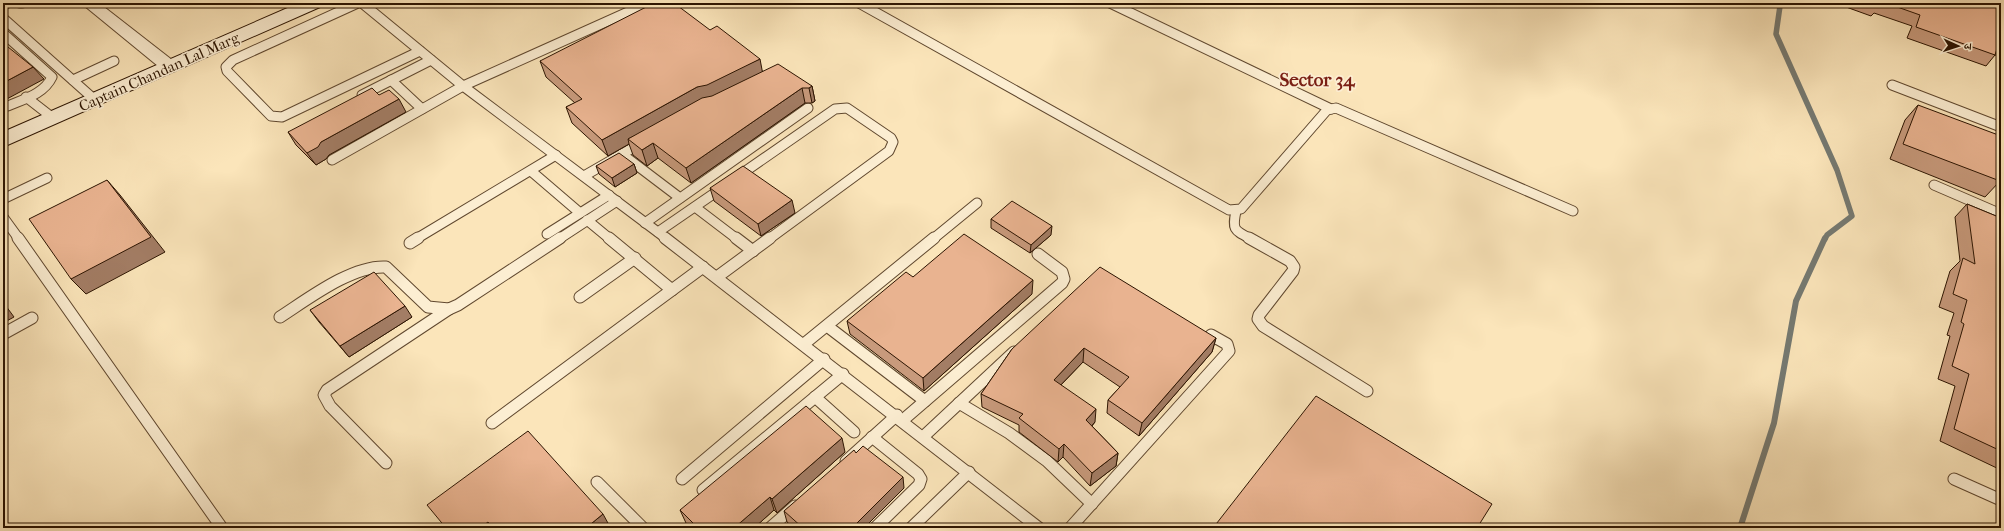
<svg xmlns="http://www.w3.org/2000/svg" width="2004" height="531" font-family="'IM FELL French Canon','Noto Serif Devanagari',serif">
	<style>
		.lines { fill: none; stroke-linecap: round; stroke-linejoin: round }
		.stream-far1 { stroke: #757971; stroke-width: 5.5 }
		.stream { stroke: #757971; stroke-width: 6 }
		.lane-far1-casing { stroke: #60482f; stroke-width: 11 }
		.lane-casing { stroke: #60482f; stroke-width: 13 }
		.street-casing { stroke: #60482f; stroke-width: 2 }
		.secondary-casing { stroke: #2c1401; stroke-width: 2 }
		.lane-far1 { stroke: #fceed2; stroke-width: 9 }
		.lane { stroke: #fceed2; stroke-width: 11 }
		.street { fill: #fceed2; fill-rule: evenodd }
		.secondary { fill: #fceed2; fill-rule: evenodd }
		.wall { fill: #c89a7c; stroke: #2c1401 }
		.shaded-wall { fill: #a37d65; stroke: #2c1401 }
		.building { fill: #e9b390; stroke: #2c1401 }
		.labels { text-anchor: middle; stroke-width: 3.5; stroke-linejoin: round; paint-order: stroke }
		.street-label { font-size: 15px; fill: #2c1401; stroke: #fceed2 }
		.district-label { font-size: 19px; font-weight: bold; fill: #7a1f14; stroke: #fceed2 }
	</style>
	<rect width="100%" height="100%" fill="#fbe5ba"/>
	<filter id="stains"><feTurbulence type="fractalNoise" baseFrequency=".005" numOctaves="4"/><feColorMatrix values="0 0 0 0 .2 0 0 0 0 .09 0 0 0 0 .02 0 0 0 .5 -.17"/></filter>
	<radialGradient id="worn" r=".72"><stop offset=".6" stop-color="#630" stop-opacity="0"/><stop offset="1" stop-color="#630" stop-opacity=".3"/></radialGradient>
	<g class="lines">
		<path class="stream-far1" d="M1778 3 1780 6 1776 34 1837 170 1852 216 1827 235 1825 239"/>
		<path class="stream" d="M1740 528 1774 423 1796 301 1825 238"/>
		<g class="lane-far1-casing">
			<g id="lane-far1">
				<path d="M20 3H22"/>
				<path d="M358 3 233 60 226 67 227 71 271 116 282 117 420 51"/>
				<path d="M362 3 463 86 667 239"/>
				<path d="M859 3 1229 210 1241 209 1327 110 1336 108 1573 211"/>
				<path d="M1110 3 1331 109"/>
				<path d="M3 5 8 3"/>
				<path d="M3 18 95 100"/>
				<path d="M3 33 52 77C44 94 24 99 8 106"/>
				<path d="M73 80 114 61"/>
				<path d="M391 80 422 109"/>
				<path d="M1892 85 2001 127"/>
				<path d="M362 95 431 60"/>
				<path d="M26 97 53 118"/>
				<path d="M622 154 680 198"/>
				<path d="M332 160 463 86 648 3"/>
				<path d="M531 171 580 213"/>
				<path d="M584 176 643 142"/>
				<path d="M737 177 835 109 847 108 891 138 893 142 889 151 769 239"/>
				<path d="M1934 185 2001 214"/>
				<path d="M3 199 47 178"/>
				<path d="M695 207 737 239"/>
				<path d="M1236 211C1232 230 1234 230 1251 239"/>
				<path d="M3 217 19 239"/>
				<path d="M587 220 610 239"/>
				<path d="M645 223 808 108"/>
				<path d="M658 232 722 188"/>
				<path d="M547 234 609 195"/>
				<path d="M416 239 556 155"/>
				<path d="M559 239 617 201"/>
				<path d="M933 239 977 203"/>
			</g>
		</g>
		<g class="lane-casing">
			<g id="lane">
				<path d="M18 238 222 528"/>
				<path d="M609 238 672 290"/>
				<path d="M665 238 1039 528"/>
				<path d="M736 238 753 251"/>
				<path d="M1249 238 1290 261 1294 267 1293 271 1259 315 1258 319 1263 326 1367 391"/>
				<path d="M410 243 418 238"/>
				<path d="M717 277 770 238"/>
				<path d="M580 297 635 258"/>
				<path d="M280 317C308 299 352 265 386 267L428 307 449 309 458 305 560 238"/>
				<path d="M827 326 925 401"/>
				<path d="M3 334 32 318"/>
				<path d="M804 344 934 238"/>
				<path d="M815 397 854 432"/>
				<path d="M959 403 1009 433 1047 461 1092 504"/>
				<path d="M903 420 1062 283 1064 279 1062 272 1038 254"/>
				<path d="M492 423 703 267"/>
				<path d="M924 436 1014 352"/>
				<path d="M872 437 918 474 921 479 919 485 875 528"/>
				<path d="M846 461 897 415"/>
				<path d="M386 463 330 406 324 395 327 390 449 309"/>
				<path d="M682 479 824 359"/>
				<path d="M1954 479 2001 500"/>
				<path d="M597 482 643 528"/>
				<path d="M703 490 843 374"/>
				<path d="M770 528 795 506"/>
				<path d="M911 528 969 472"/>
				<path d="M1070 528 1229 351 1227 344 1211 335"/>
			</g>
		</g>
		<g class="street-casing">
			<path id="street" d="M81 3H99L176 63 178 67 176 71 170 72 164 71Z"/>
		</g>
		<g class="secondary-casing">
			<path id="secondary" d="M299 3H323L320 7 3 147V132Z"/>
		</g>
		<use href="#lane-far1" class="lane-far1"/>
		<use href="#lane" class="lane"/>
		<use href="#street" class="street"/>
		<use href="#secondary" class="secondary"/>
	</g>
	<g class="wall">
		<path d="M1835 3H2001V57L1995 55 1986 66 1907 38 1912 26 1874 13 1871 16Z"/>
		<path d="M540 61 762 71 812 86 815 101 812 103H805L691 183 658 158 647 166 633 155 629 144 608 156 572 123 566 107 575 103 546 77Z"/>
		<path d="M1918 105 2000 181 1985 197 1890 159 1905 120Z"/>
		<path d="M406 112 329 155 326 159 316 165 296 145 288 132Z"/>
		<path d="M634 164 637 173 615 187 599 174 596 166Z"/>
		<path d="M710 188 795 213 761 236 714 201Z"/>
		<path d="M1967 204 2001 218V470L1940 441 1955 386 1938 379 1950 336 1947 335 1954 313 1939 307 1950 271 1960 261 1955 217Z"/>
		<path d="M991 219 1051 235 1030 253 991 228Z"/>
		<path d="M913 277 1032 294 924 391 850 334 847 321Z"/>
		<path d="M310 310 412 317 349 357 319 322Z"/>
		<path d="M1216 338 1212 352 1139 436 1107 413 1108 400 1120 387 1083 362 1061 385 1095 422 1092 426 1118 453 1116 466 1090 486 1063 457 1058 462 1019 432V425L982 407 981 394 1012 349Z"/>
		<path d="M845 452 777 513 774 510 754 528H691L686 523 680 510Z"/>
		<path d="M856 453 904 488 864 528H794L787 522 784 511Z"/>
	</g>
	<g class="shaded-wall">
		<path d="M760 59 763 75 628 139 629 144 608 156 602 140 697 87Z"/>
		<path d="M33 67 44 79 5 100 3 98V83Z"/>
		<path d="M812 86 815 101 812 103 809 88Z"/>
		<path d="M802 88 805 103 691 183 686 168Z"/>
		<path d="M399 99 406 112 329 155 326 159 316 165 307 153 321 142Z"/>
		<path d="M653 143 658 158 647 166 642 150Z"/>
		<path d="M634 164 637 173 615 187 612 178Z"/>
		<path d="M107 180 120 195 165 252 86 294 71 279Z"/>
		<path d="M792 200 795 213 761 236 758 224Z"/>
		<path d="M1052 226 1051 235 1030 253 1031 245Z"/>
		<path d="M1033 280 1032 294 924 391 923 378Z"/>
		<path d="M3 302 14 317 3 323Z"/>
		<path d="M405 306 412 317 349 357 340 346Z"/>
		<path d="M1216 338 1212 352 1139 436 1142 423Z"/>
		<path d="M1084 348 1083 362 1053 393 1054 380Z"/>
		<path d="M1096 409 1095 422 1085 433 1086 420Z"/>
		<path d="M842 438 845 452 777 513 772 499Z"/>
		<path d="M1064 444 1063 457 1058 462 1059 449Z"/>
		<path d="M1118 453 1116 466 1090 486 1092 473Z"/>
		<path d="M903 477 904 488 864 528H852Z"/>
		<path d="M770 497 774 510 754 528H734Z"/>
		<path d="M603 514 609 525 605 528H586Z"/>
		<path d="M488 522 493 528H480Z"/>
	</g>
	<g class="building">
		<path d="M654 3H674L710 30 717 26 760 59 707 85 697 87 602 140 566 107 582 99 540 61Z"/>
		<path d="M1886 3H2001V42H1999L1995 55 1916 27 1920 15Z"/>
		<path d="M3 43 33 67 3 83Z"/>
		<path d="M778 64 812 86 809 88H802L686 168 653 143 642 150 628 139 702 98 712 96Z"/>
		<path d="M372 88 379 95 389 90 399 99 321 142 318 147 307 153 288 132Z"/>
		<path d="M1918 105 2001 136V178L2000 181 1903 144Z"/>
		<path d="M619 153 634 164 612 178 596 166Z"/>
		<path d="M743 166 792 200 758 224 710 188Z"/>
		<path d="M107 180 151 237 71 279 29 219Z"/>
		<path d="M1012 201 1052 226 1031 245 991 219Z"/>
		<path d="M1967 204 2001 218V451L1954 429 1969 374 1952 366 1964 324 1961 322 1967 300 1953 294 1963 258 1975 264Z"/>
		<path d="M964 234 1033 280 923 378 847 321 906 272 913 277Z"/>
		<path d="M1100 267 1216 338 1142 423 1108 400 1129 377 1084 348 1054 380 1096 409 1086 420 1118 453 1092 473 1064 444 1059 449 1019 418 1023 414 981 394 1012 349Z"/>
		<path d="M374 272 405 306 340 346 310 310Z"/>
		<path d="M1316 396 1492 504 1477 528H1213Z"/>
		<path d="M806 406 842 438 772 499 770 497 734 528H698L680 510Z"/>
		<path d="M528 431 603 514 586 528H493L488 522 480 528H446L427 505Z"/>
		<path d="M863 446 903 477 852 528H803L784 511 854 450 856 453Z"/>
	</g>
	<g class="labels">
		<g class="street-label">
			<text transform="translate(159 72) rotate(-24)" y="5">Captain Chandan Lal Marg</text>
		</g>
		<g class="district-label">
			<text x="1317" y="86">Sector 34</text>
		</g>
	</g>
	<rect width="2004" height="531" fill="none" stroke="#fbe5ba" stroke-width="16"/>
	<rect x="4" y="4" width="1996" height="523" fill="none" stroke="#2c1401" stroke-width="2"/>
	<rect x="8" y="8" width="1988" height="515" fill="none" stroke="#2c1401"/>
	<g transform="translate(1958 46) rotate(93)" stroke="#fceed2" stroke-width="3" paint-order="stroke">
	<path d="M0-3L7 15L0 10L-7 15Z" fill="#2c1401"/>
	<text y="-6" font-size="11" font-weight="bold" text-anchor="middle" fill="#2c1401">उ</text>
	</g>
	<rect width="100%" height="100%" filter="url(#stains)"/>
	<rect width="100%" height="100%" fill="url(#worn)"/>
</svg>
